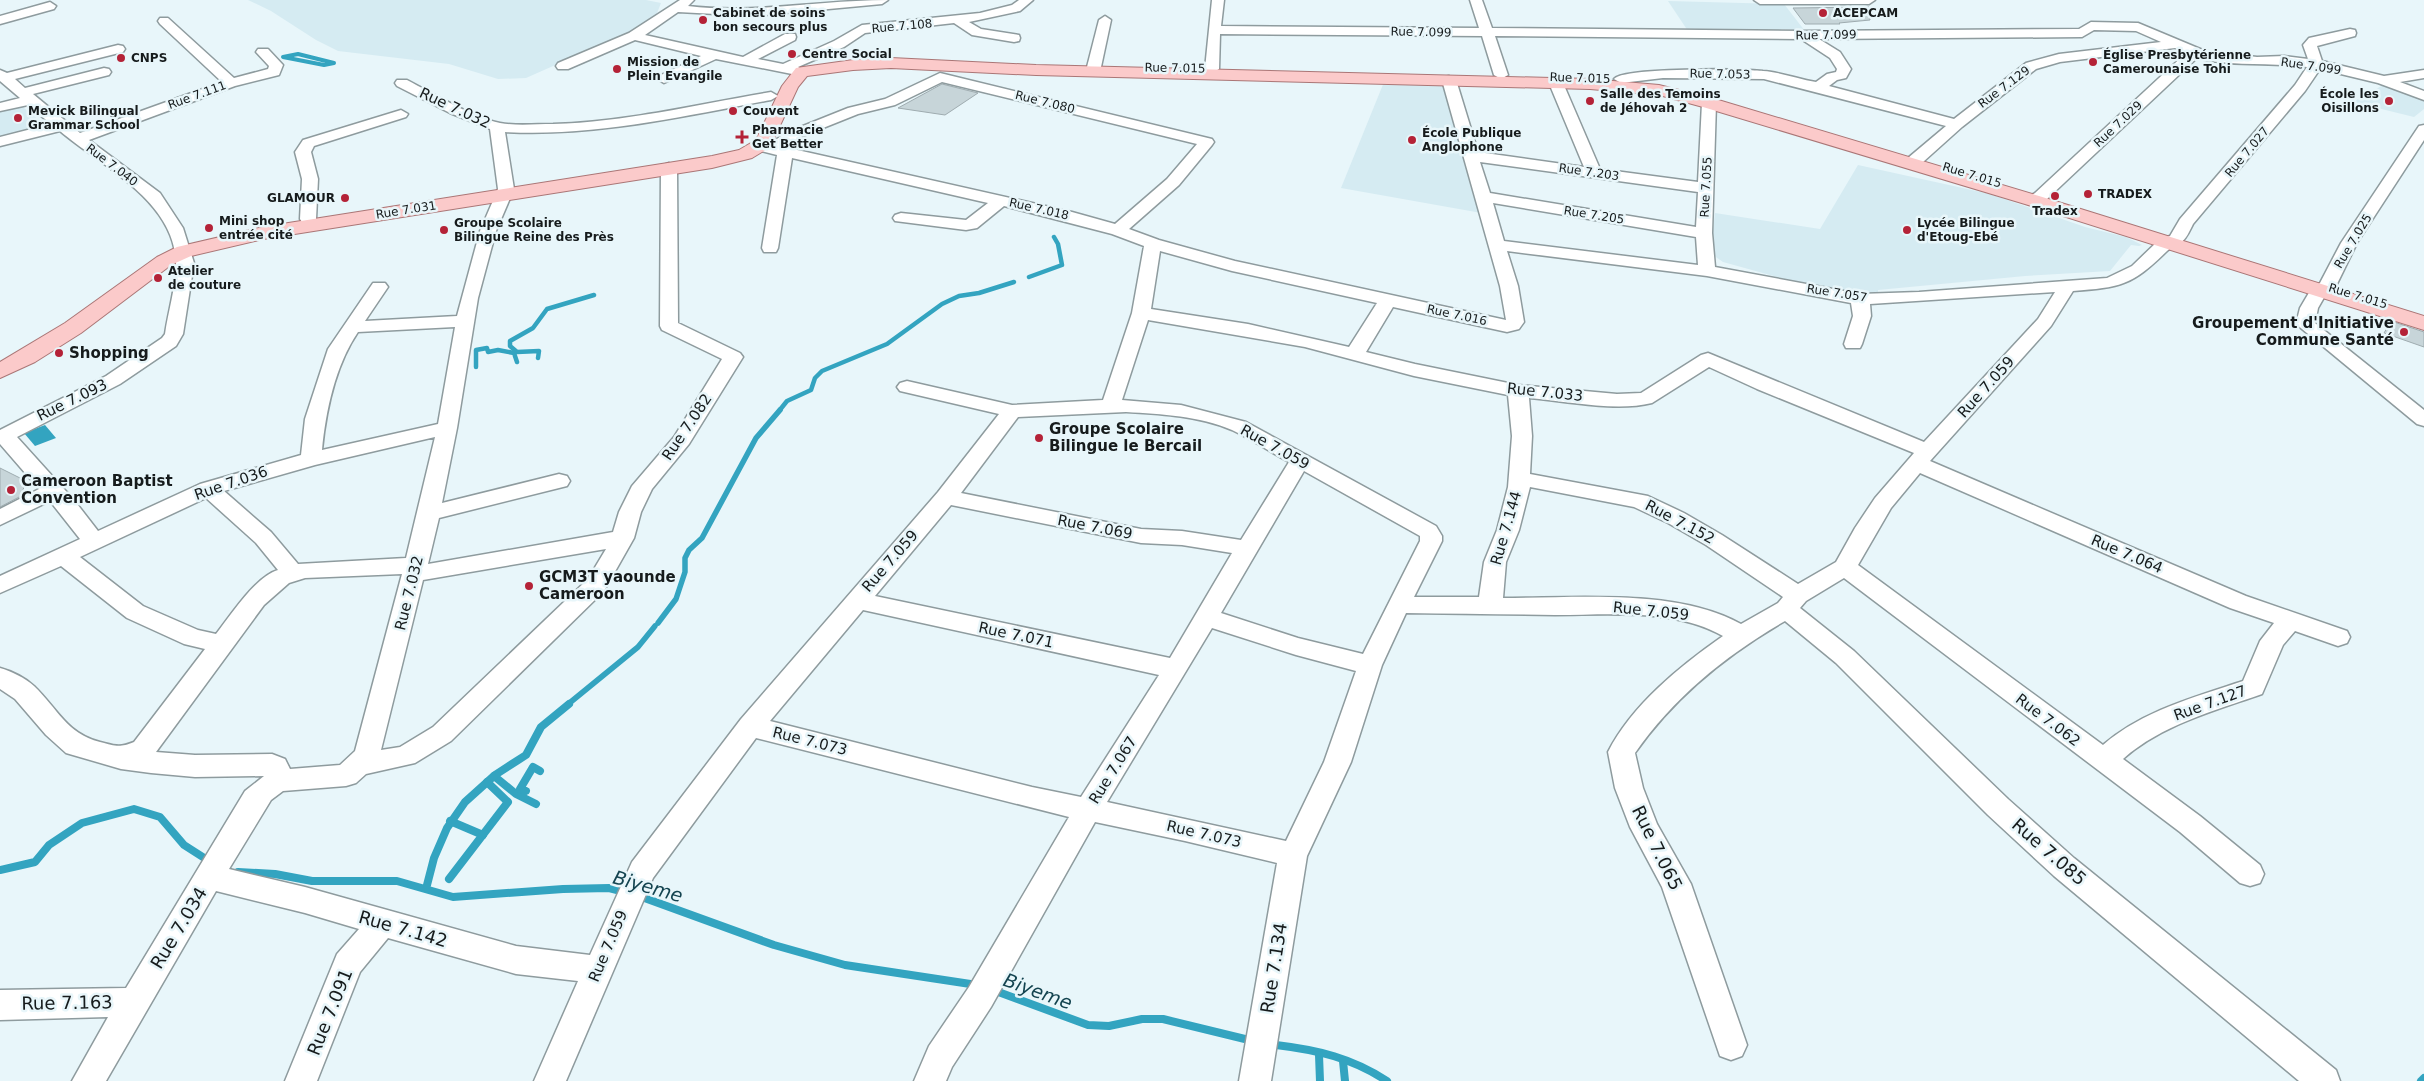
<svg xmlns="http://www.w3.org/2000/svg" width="2424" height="1081" font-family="'DejaVu Sans',sans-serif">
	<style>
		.built { fill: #d5ebf2 }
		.water { fill: #33a4c0 }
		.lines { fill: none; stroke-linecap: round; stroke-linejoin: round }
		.stream-far3 { stroke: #33a4c0; stroke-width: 4 }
		.stream-far2 { stroke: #33a4c0; stroke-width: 4.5 }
		.stream-far1 { stroke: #33a4c0; stroke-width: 5.5 }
		.stream { stroke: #33a4c0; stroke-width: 8 }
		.building { fill: #c7d5d9; stroke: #9facb0 }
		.minor-casing { stroke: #8e9b9e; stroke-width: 3 }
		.major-casing { stroke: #aa7676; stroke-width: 2 }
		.minor { fill: #fff; fill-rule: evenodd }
		.major { fill: #fbcaca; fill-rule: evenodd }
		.poi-dot { fill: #b42237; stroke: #e8f6fa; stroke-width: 2 }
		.labels { text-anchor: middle; stroke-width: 5; stroke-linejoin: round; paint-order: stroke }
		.far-poi-label { font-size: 12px; font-weight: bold; fill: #161b1c; stroke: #e8f6fa; text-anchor: start }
		.far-street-label { font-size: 12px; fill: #161b1c; stroke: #e8f6fa }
		.street-label { font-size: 15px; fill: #161b1c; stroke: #e8f6fa }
		.poi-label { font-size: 15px; font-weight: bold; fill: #161b1c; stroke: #e8f6fa; text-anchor: start }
		.near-street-label { font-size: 18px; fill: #161b1c; stroke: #e8f6fa }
		.near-water-label { font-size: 19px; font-style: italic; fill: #144450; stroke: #e8f6fa }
	</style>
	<rect width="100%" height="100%" fill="#e8f6fa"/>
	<g class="built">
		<path d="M248 0H646L661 3 655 18 622 40 614 39 526 78 498 79 449 64 338 51 316 40 271 11Z"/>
		<path d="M1668 1 1784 4 1805 31 1781 29 1783 33 1688 31Z"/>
		<path d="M1384 82 1442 83 1487 214 1341 188Z"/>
		<path d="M2385 84 2424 100V109L2414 117 2353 102Z"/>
		<path d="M19 104 49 128 0 141V108Z"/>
		<path d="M1858 165 1990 194 2085 227 2126 237 2142 245 2139 246 2131 245 2110 271 2025 276 1878 290V293L1821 289 1723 262 1710 253 1715 213 1820 229Z"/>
	</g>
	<path class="water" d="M45 425 56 438 35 446 24 433Z"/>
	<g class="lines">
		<path class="stream-far3" d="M298 54 334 63 324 65 283 57Z"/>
		<g class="stream-far2">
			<path d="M1029 277 1062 265 1058 244 1054 237"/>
			<path d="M538 358 539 351 517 352 510 346V341L533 328 547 309 594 295"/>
			<path d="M476 367V350L487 348 488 352 498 350 514 353 517 362"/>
			<path d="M779 411 787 401 811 390 815 378 822 371 887 344 942 304 959 296 979 293 1014 282"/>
		</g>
		<g class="stream-far1">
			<path d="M658 623 676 599 685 572V558L689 550 702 538 756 438 780 410"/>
			<path d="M567 705 638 647 655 626"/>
		</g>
		<g class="stream">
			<path d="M494 776 516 794 536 804"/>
			<path d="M526 791 520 789 533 767 540 771"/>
			<path d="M450 821 483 835"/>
			<path d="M0 870 35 862 49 845 82 823 134 809 160 817 184 845 209 861"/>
			<path d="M238 872 275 874 312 881H397L453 897 563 889 609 888 625 892"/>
			<path d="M449 879 508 802 487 782"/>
			<path d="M427 885 434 858 447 828 465 802 495 775 526 755 541 727 569 704"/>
			<path d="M639 896 774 945 845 965 977 985"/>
			<path d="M993 990 1088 1025 1109 1026 1142 1019H1163L1249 1040"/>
			<path d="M1276 1045C1318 1050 1352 1058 1387 1081"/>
			<path d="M1319 1055 1320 1081"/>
			<path d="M1343 1061 1345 1081"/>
			<path d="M2421 1081 2424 1078"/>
		</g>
	</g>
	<g class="building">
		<path d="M1869 7 1870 20 1839 23 1840 24H1805L1793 8Z"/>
		<path d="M942 84 978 93 945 115 898 108Z"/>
		<path d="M2391 321 2424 332V347L2384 333Z"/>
		<path d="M0 468 26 481 21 496 0 507Z"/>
	</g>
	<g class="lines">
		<g class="minor-casing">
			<g id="minor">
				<path d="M680 0H694L688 6C755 14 821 0 888 0L882 4 753 16 678 12 645 35 743 57 785 34H795L796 37 795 40 758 59 783 64 834 41 862 25 980 13 1012 5 1019 0H1033L1020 11 969 22 981 29 1019 35 1020 38 1019 41 1014 42 972 35 954 23 865 33 844 47 798 67 804 71 797 75 716 59 664 83 657 79 659 76 701 56 635 40 568 69H558L556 66 558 63 629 33Z"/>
				<path d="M1212 0H1224L1221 26 1479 28 1470 0H1482L1492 28 1804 31 2079 29 2091 22 2138 23 2205 51 2257 57 2284 56 2308 59 2303 45 2309 38 2350 29 2355 30 2356 33 2355 36 2317 46 2322 61 2384 76 2424 70V78L2400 82 2424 91V100L2378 83 2320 69 2305 91 2193 224C2190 230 2186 240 2180 243 2175 246 2171 247 2167 251 2131 286 2122 287 2073 291L2051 326 1930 461 2246 596 2347 631 2350 637 2347 643 2338 646 2295 631 2283 645 2262 694C2214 711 2161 725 2123 759L2200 816 2260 865 2264 874 2260 883 2250 886 2240 883 2180 832 1844 578 1806 601 1800 608 1854 651 2008 799 2074 858 2336 1070 2340 1081H2299L2054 876 1988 815 1836 663 1785 621C1726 655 1674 697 1635 753L1643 788 1657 824 1691 884 1747 1045 1742 1056 1731 1060 1720 1056 1662 887 1630 827 1615 788 1608 752C1632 705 1680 666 1723 636 1674 608 1609 615 1555 615 1505 614 1456 614 1406 613L1382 665 1351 762 1307 856 1271 1081H1239L1277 863 1185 841 1095 822 991 1007 952 1067 946 1081H914L929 1046 969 987 1069 817 756 738 653 878 566 1081H534L578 981 516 974 388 938 360 972 317 1081H285L337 954 359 929 305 913 216 891 106 1081H72L108 1017 0 1020V990L126 988 245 791 264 776 195 777 151 773 121 769 66 753 46 735 15 699 0 689V668C11 671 25 678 34 686 58 709 66 733 100 742 116 746 119 748 134 742L205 649 184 644 127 618 61 566 0 593V576L80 539 50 501 0 525V509L39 489 0 444V430L106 376 162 338 165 334C168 312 177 283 176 262 174 200 101 166 60 131L0 146V137L51 124 28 105 0 111V103L20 98 0 81V70L7 73 118 45 123 46 125 49 123 52 15 79 25 88 104 68 109 69 111 72 109 75 33 94 80 133 222 82 160 24 158 21 160 18H168L234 78 268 69 269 66 256 52 258 49H268L283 65 279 75 235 86 89 140 160 193 183 228 194 263 183 334 176 346 120 384 17 437 74 500 98 531 200 484 301 455 305 419 328 349 373 283H385L388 287 365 321 457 316 480 231 498 189 490 129 450 113 397 86 395 83 397 80H407C432 93 474 118 500 123 517 126 536 124 553 124 626 122 699 104 771 92L778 96 771 100C683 116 595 137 505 132L514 189 496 231 478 298 457 428 442 503 559 474 567 476 570 481 567 486 439 518 428 564 613 532 619 512 632 486 674 437 722 359 662 330 660 326 661 168 664 165 669 163 677 168 678 323 740 353 743 357 689 444 652 489 641 512 634 538 604 591 451 741 415 763 366 774 356 783 346 786 283 791 271 800 229 869 305 887 516 946 590 955 632 862 741 719 938 492 999 414 900 391 897 387 900 383 907 381 1012 405 1103 400 1132 313 1144 246 1112 234 1004 206 977 228 966 230 895 221 893 218 895 215 901 213 966 220 988 203 792 158 778 248 776 252H764L762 248 777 155 757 150 754 147 757 144H769L788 132 848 108 885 99 940 73 1212 139 1214 142 1212 145 1179 185 1129 229 1159 240 1235 261 1506 320 1500 286 1442 80 1444 77 1449 76 1456 80 1478 152 1584 167 1549 83 1556 79 1563 83 1600 169 1698 182 1702 103 1704 100H1714L1716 103 1712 233 1715 267 1860 294 1919 292 2107 278 2132 266 2160 239 2170 236 2180 219 2295 85 2307 67C2271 62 2232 67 2197 58L2047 199 2032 205 2026 203 2024 200 2035 193 2186 53 2175 48 2060 62 2036 69 1962 127 1923 162 1910 168 1902 163 1946 126 1764 79 1663 78 1621 83 1614 79C1623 67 1742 69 1763 71 1780 72 1798 79 1816 82L1827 74 1836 72 1837 69 1830 58 1801 39 1495 36 1508 75 1501 79 1494 75 1482 36 1220 34 1219 69 1212 73 1205 69ZM2094 30 2136 31 2161 42 2059 54 2026 63 1954 119 1829 86 1837 80 1846 78 1851 69 1840 52 1819 39 2082 37ZM942 82 1197 144 1167 179 1115 224 1072 212 784 147 798 138 858 114 895 105ZM1480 162 1698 192 1696 227 1490 193ZM1493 203 1696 237 1698 265 1504 241ZM1160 251 1232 271 1377 303 1349 347 1248 324 1151 309ZM1507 251 1707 276 1851 303 1853 316 1844 344 1846 348H1860L1862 344 1871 316 1870 304 2055 292 2038 319 1924 442 1708 353 1701 355 1641 393 1617 394 1518 385 1415 364 1366 352 1393 307 1507 332 1519 329 1524 322 1518 286ZM1148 320 1305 347 1414 376 1508 395 1512 436 1508 487 1497 530 1484 562 1479 597H1414L1442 541V536L1436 526 1246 422 1181 405 1122 400ZM455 327 438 424 322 450C326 410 335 366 358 332ZM1709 367 1757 389 1914 453 1875 498 1855 528 1836 562 1798 584 1722 535 1684 513 1648 496 1530 474 1532 436 1529 398C1566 401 1616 412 1652 403ZM1126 412C1162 414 1199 416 1232 430 1251 439 1270 452 1289 462L1241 540 1182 531 1141 529 961 493 1018 417ZM435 437 406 558 298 564 271 532 224 491 315 465ZM1304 471 1420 536V541L1363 654 1298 638 1221 613ZM1920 473 2230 608 2274 623 2260 641 2243 681C2195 697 2142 711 2103 745L1858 565 1891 508ZM1530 487 1634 507 1668 523 1706 545 1783 597 1778 603 1741 624C1677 588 1575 598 1503 598L1506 562 1519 530ZM206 498 256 543 278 570C255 577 231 615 216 634L198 630 143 606 80 557ZM951 505 1141 543 1182 545 1232 553 1170 658 875 596ZM606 549 588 579 433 727 400 747 381 750 423 580ZM402 574 355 751 340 765 290 769 285 759 272 754 195 755 156 752 264 605 289 583 305 578ZM863 610 1159 675 1081 797 1032 787 770 721ZM1212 628 1296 655 1356 671 1324 762 1286 841 1107 802Z"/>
				<path d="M1754 0H1875L1869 4H1760Z"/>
				<path d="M50 2 56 6 54 9 0 24V16Z"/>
				<path d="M1105 16 1111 20 1101 67 1094 71 1087 67 1099 20Z"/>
				<path d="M401 110 408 114 406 117 314 146 311 152 318 179 316 219 314 222H302L300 219 302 179 295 152 303 140Z"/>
				<path d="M2424 125V140L2357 243 2336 286 2326 294 2318 308 2315 323 2424 410V426L2417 424 2296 324 2300 308 2310 291 2320 283 2341 243 2419 126Z"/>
			</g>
		</g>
		<g class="major-casing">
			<path id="major" d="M891 58 1036 65 1590 79 1659 85 1715 99 2039 196 2424 316V330L2025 204 1703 107 1659 95 1590 89 1036 75 891 68 853 70 807 76 798 87 770 147 752 158 712 168 263 239 191 256 171 265 81 333 35 362 0 378V362L65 323 157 257 177 247 263 227 712 156 739 150 756 140 782 86 796 68 853 60Z"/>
		</g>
		<use href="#minor" class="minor"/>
		<use href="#major" class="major"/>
	</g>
	<g class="poi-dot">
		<circle cx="1823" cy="13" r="5"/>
		<circle cx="703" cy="20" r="5"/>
		<circle cx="792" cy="54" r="5"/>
		<circle cx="121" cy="58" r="5"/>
		<circle cx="2093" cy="62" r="5"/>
		<circle cx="617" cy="69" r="5"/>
		<circle cx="1590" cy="101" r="5"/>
		<circle cx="2389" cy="101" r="5"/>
		<circle cx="733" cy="111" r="5"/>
		<circle cx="18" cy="118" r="5"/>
		<path d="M739.5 129.5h5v5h5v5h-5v5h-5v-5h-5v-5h5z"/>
		<circle cx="1412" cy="140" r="5"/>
		<circle cx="2088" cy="194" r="5"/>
		<circle cx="2055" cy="196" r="5"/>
		<circle cx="345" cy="198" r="5"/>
		<circle cx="209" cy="228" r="5"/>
		<circle cx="444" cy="230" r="5"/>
		<circle cx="1907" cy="230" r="5"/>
		<circle cx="158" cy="278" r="5"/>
		<circle cx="2404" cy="332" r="5"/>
		<circle cx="59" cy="353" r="5"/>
		<circle cx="1039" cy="438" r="5"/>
		<circle cx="11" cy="490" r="5"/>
		<circle cx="529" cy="586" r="5"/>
	</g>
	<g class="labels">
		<g class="far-poi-label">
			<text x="713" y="17">Cabinet de soins<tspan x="713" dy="14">bon secours plus</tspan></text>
			<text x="1833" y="17">ACEPCAM</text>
			<text x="802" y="58">Centre Social</text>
			<text x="2103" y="59">Église Presbytérienne<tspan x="2103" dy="14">Camerounaise Tohi</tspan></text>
			<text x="131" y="62">CNPS</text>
			<text x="627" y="66">Mission de<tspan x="627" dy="14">Plein Evangile</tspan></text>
			<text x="1600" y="98">Salle des Temoins<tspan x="1600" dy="14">de Jéhovah 2</tspan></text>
			<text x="2379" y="98" text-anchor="end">École les<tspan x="2379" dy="14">Oisillons</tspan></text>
			<text x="28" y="115">Mevick Bilingual<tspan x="28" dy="14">Grammar School</tspan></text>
			<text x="743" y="115">Couvent</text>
			<text x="752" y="134">Pharmacie<tspan x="752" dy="14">Get Better</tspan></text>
			<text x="1422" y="137">École Publique<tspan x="1422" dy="14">Anglophone</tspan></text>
			<text x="2098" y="198">TRADEX</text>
			<text x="335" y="202" text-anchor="end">GLAMOUR</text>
			<text x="2055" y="215" text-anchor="middle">Tradex</text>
			<text x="219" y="225">Mini shop<tspan x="219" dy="14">entrée cité</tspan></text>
			<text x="454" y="227">Groupe Scolaire<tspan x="454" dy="14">Bilingue Reine des Près</tspan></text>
			<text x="1917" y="227">Lycée Bilingue<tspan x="1917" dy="14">d'Etoug-Ebé</tspan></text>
			<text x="168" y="275">Atelier<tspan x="168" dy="14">de couture</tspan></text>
		</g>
		<g class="far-street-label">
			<text transform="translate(902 26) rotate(-5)" y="4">Rue 7.108</text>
			<text transform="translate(1421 32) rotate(1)" y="4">Rue 7.099</text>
			<text transform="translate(1826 35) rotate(-1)" y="4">Rue 7.099</text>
			<text transform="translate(2311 66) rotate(8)" y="4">Rue 7.099</text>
			<text transform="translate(1175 68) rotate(1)" y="4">Rue 7.015</text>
			<text transform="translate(1720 74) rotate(1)" y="4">Rue 7.053</text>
			<text transform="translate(1580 78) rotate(2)" y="4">Rue 7.015</text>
			<text transform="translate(2004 87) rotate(-37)" y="4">Rue 7.129</text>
			<text transform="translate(197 95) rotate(-20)" y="4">Rue 7.111</text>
			<text transform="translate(1045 102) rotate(14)" y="4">Rue 7.080</text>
			<text transform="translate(2118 124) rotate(-43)" y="4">Rue 7.029</text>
			<text transform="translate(2247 152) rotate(-50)" y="4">Rue 7.027</text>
			<text transform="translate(112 165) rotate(37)" y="4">Rue 7.040</text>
			<text transform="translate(1589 172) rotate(8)" y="4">Rue 7.203</text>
			<text transform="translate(1972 175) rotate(17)" y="4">Rue 7.015</text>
			<text transform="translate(1706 187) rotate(-87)" y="4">Rue 7.055</text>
			<text transform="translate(1039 209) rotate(13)" y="4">Rue 7.018</text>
			<text transform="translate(406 210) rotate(-9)" y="4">Rue 7.031</text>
			<text transform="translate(1594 215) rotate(9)" y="4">Rue 7.205</text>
			<text transform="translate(2353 241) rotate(-59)" y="4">Rue 7.025</text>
			<text transform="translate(1837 293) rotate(9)" y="4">Rue 7.057</text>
			<text transform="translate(2358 296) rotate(17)" y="4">Rue 7.015</text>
			<text transform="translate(1457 315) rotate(12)" y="4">Rue 7.016</text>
		</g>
		<g class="street-label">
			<text transform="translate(455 108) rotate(25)" y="5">Rue 7.032</text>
			<text transform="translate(1986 387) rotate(-48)" y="5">Rue 7.059</text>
			<text transform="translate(1545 392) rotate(6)" y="5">Rue 7.033</text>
			<text transform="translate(72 400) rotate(-26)" y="5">Rue 7.093</text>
			<text transform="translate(687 427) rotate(-56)" y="5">Rue 7.082</text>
			<text transform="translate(1275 447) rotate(29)" y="5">Rue 7.059</text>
			<text transform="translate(231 483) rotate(-19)" y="5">Rue 7.036</text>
			<text transform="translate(1680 522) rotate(28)" y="5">Rue 7.152</text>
			<text transform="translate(1095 527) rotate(11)" y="5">Rue 7.069</text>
			<text transform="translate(1506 528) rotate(-74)" y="5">Rue 7.144</text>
			<text transform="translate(2127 554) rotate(23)" y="5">Rue 7.064</text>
			<text transform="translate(890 561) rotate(-49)" y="5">Rue 7.059</text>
			<text transform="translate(409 593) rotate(-76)" y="5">Rue 7.032</text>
			<text transform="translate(1651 611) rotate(6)" y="5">Rue 7.059</text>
			<text transform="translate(1016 635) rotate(12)" y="5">Rue 7.071</text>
			<text transform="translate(2210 703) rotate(-20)" y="5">Rue 7.127</text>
			<text transform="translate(2048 720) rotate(37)" y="5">Rue 7.062</text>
			<text transform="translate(810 741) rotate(14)" y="5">Rue 7.073</text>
			<text transform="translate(1113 770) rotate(-58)" y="5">Rue 7.067</text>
			<text transform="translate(1204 834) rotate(13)" y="5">Rue 7.073</text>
			<text transform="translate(608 946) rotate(-67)" y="5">Rue 7.059</text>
		</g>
		<g class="poi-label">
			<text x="2394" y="328" text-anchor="end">Groupement d'Initiative<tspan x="2394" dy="17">Commune Santé</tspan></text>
			<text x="69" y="358">Shopping</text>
			<text x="1049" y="434">Groupe Scolaire<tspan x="1049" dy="17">Bilingue le Bercail</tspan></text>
			<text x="21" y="486">Cameroon Baptist<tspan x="21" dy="17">Convention</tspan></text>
			<text x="539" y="582">GCM3T yaounde<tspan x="539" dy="17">Cameroon</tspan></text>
		</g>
		<g class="near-street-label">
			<text transform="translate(1657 848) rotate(64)" y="6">Rue 7.065</text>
			<text transform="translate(2049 852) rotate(41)" y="6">Rue 7.085</text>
			<text transform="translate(179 928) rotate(-59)" y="6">Rue 7.034</text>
			<text transform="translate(403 929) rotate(16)" y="6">Rue 7.142</text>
			<text transform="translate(1274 968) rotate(-81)" y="6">Rue 7.134</text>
			<text transform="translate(67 1003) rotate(-1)" y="6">Rue 7.163</text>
			<text transform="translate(330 1012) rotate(-68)" y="6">Rue 7.091</text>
		</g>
		<g class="near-water-label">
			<text transform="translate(648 886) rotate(16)" y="7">Biyeme</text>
			<text transform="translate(1038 991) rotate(20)" y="7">Biyeme</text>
		</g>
	</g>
</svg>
